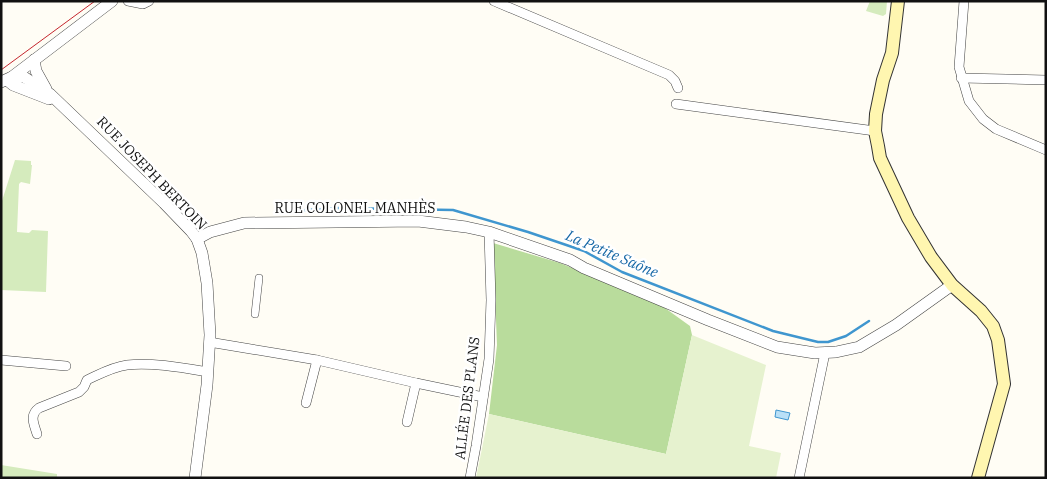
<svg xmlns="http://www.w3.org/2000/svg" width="1047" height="479" font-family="'IBM Plex Serif',serif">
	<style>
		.green { fill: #d5ebbd }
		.forest { fill: #b9dc9c }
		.pitch { fill: #e6f2cf }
		.water { fill: #b9e0f7; stroke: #3f96cf }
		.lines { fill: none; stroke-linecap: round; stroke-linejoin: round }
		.stream { stroke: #3f96cf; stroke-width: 2.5 }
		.pedestrian-casing { stroke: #444; stroke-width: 8 }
		.minor-casing { stroke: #444; stroke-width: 10 }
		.tertiary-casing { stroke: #444; stroke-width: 12 }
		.secondary-casing { stroke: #333; stroke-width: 14 }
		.pedestrian { stroke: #fff; stroke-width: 7 }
		.minor { stroke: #fff; stroke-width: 9 }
		.tertiary { stroke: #fff; stroke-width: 11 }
		.secondary { stroke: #fff6b0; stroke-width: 12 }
		.tram { stroke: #c4262e; stroke-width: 1 }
		.labels { text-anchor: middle; stroke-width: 5; stroke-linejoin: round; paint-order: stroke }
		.street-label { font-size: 14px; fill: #111; stroke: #fff }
		.water-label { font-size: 15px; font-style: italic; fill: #1768a6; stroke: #fff }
	</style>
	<rect width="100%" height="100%" fill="#fffdf5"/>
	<g class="green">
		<path d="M870 1H887L886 14 883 16 866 11Z"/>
		<path d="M15 160 31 161V165H32L30 184 21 182 19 184 17 232 29 233 32 230 48 231 46 292 1 290V204Z"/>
		<path d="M1 465 57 474V478H1Z"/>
	</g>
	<path class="forest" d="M493 243 560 263 658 303 690 326 692 335 666 454 489 414 497 345Z"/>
	<path class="pitch" d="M692 335 766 365 749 446 781 453 776 478H476L489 414 666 454Z"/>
	<path class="water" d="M776 410 790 413 788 420 775 417Z"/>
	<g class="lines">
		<path class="stream" d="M276 212 338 208 453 210 528 232 584 251 622 272 773 331 818 342H828L846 336 869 321"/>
		<g class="pedestrian-casing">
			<path id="pedestrian" d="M255 314 259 278"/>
		</g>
		<g class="minor-casing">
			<g id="minor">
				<path d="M128 1 143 4 149 1"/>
				<path d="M494 1 669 75 675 81 678 88"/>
				<path d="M964 1 959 67 969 101 983 119 996 129 1046 150"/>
				<path d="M961 78 1046 80"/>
				<path d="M676 104 875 131"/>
				<path d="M209 342 317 360 416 383 483 397"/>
				<path d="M1 360 66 366"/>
				<path d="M306 403 317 360"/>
				<path d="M407 422 416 383"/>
				<path d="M37 434C34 424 29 415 39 408L79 392 84 387 87 380C100 374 112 367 127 365 151 362 184 368 208 372"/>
				<path d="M470 478 476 446 489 359 491 300 489 232"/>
				<path d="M799 478 825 353"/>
			</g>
		</g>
		<g class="tertiary-casing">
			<g id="tertiary">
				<path d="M34 60 36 71 46 89"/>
				<path d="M12 77H24L50 94 164 203 191 231 197 239 202 253 207 283 210 335 207 385 195 478"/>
				<path d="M7 80 13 85 49 99"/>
				<path d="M1 82 12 77 112 1"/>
				<path d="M197 239 210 232 244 223 418 221 466 227 489 232 570 260 584 268 708 320 777 347 815 353 836 352 859 347 896 325 952 285"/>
			</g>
		</g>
		<g class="secondary-casing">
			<path id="secondary" d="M898 1 892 53 883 80 876 114 875 131 878 146 880 158 908 218 931 257 952 285 981 311 993 326 998 340 1004 384 978 478"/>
		</g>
		<use href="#pedestrian" class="pedestrian"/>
		<use href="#minor" class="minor"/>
		<use href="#tertiary" class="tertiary"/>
		<use href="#secondary" class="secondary"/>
		<path class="tram" d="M1 70 95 1"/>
	</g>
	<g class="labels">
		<g class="street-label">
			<text transform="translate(152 173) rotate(46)" y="5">RUE JOSEPH BERTOIN</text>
			<text x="355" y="213">RUE COLONEL MANHÈS</text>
			<text transform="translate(467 398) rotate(-83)" y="5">ALLÉE DES PLANS</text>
		</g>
		<g class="water-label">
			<text transform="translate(612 254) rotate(23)" y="5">La Petite Saône</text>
		</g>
	</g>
	<rect width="1047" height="479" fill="none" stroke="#111111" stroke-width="5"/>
</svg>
